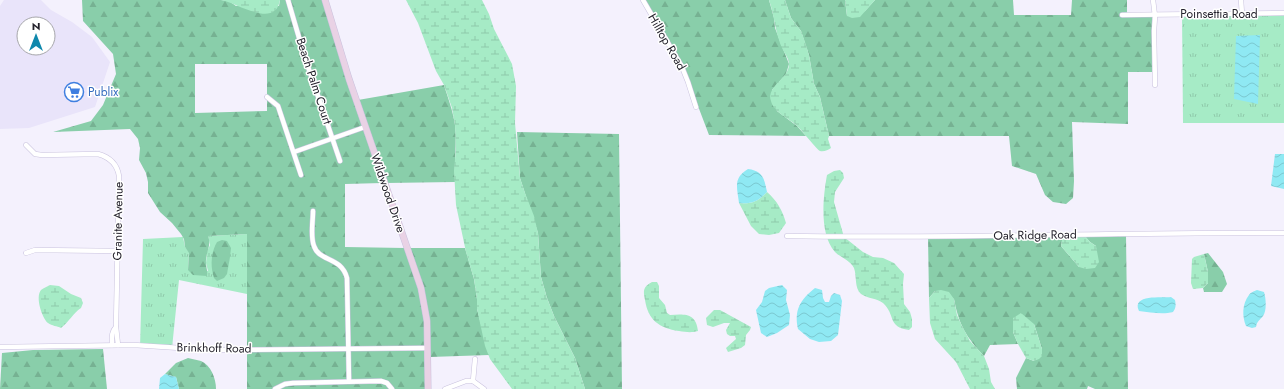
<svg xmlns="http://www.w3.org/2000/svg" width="1284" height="389" font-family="Jost,sans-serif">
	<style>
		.built { fill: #e9e4fa; fill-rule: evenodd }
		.grass { fill: url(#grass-tufts) }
		.forest { fill: url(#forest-firs); fill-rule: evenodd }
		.wetland { fill: url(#wetland-marsh) }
		.water { fill: url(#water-waves) }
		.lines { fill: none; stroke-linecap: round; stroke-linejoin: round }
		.street-casing { stroke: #c9c2de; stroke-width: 5.5 }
		.secondary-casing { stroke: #c9c2de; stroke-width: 7 }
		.street { stroke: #fff; stroke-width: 4.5 }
		.secondary { stroke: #e9d2e5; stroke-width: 6 }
		.labels { text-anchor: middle; stroke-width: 3; stroke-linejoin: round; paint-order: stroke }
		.street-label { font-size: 12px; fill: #24222c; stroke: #fff }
		.shop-label { font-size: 12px; fill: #366cbe; stroke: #fff; text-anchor: start }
	</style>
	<defs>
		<pattern id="grass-tufts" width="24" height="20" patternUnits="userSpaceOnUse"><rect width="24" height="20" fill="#a6ebc6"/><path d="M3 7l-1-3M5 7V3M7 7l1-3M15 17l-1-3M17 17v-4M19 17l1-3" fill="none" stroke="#8fc9aa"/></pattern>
		<pattern id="forest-firs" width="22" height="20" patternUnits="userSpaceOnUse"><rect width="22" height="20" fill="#89ceaa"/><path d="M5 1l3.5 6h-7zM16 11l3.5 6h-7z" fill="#76b192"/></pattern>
		<pattern id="wetland-marsh" width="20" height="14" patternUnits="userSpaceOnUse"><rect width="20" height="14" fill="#a6ebc6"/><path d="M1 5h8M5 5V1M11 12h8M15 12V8" fill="none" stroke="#8fc9aa"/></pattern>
		<pattern id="water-waves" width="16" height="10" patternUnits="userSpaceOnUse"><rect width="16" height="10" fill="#8fe9f3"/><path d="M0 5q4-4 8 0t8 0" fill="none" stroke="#7bc8d0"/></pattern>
	</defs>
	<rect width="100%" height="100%" fill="#f4f1fd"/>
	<path class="built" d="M4 0H41L51 10 72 22 92 37 110 62 95 107 29 128 0 129V6ZM24 24H48V48H24Z"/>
	<g class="grass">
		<path d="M1182 13 1284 14V123H1183Z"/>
		<path d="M247 234V294L179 280 172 348H140L143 239 183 237 185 247 189 252 188 270 208 271 206 263 207 252 210 245 208 236Z"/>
	</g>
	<g class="forest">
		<path d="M82 0H221L229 1 236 6H279L280 0H323L382 183 345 184V247L405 248 419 289 424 314 426 389H247V234L208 236C212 246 205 253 206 263 206 268 208 271 207 276L193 275 188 270 189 253 185 247 184 239 181 234 172 223 160 212 148 193V182L146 173 139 160 140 148 138 139 130 129 53 132 91 121 103 105 116 74 113 54 83 21ZM195 64H267V111L195 113Z"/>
		<path d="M644 0H769L774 18 775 28 789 64 786 74 772 90 777 111 797 126 806 136 709 135 690 85Z"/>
		<path d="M785 0H845L847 16 865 11 875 0H1013L1014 15H1071L1072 0H1127V13H1152V72H1128V124L1072 122 1074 181 1073 198 1066 204 1053 202 1045 195 1036 174 1012 166 1009 136H829L820 97 814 84 809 55 801 31 791 18Z"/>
		<path d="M444 85C448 98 453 111 455 125 457 144 454 163 455 182L386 183 358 100Z"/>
		<path d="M517 132 619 134 622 389H585L575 358 554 316 547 298 541 277 538 233 520 178Z"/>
		<path d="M1063 235 1061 246 1079 267 1096 246 1090 242 1084 235H1126L1128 389H1095L1088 386 1087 389H1017L1016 378 1026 358 1034 361 1042 349 1034 324 1013 332 1018 344 990 345 984 356C966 337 959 325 954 299L935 291 929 298 928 236Z"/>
		<path d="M222 240 227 241 231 248 230 257 227 274 224 278 217 281 214 278C210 266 211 252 217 242Z"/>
		<path d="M408 248H465L474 279 477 299V309L489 355 430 357V333Z"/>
		<path d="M1208 253 1223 272 1227 284 1222 292H1204L1203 288 1208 283V272L1204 254Z"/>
		<path d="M103 349 107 389H0L2 353 33 350Z"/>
		<path d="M188 358C192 359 197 360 201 361 211 365 216 379 216 389H179L176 377 165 374 176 363Z"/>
	</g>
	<g class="wetland">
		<path d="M221 0H280C275 30 236 2 221 0Z"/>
		<path d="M406 0H482L489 14 494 29 512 64 516 86 515 123 520 178 525 193 534 216 538 233 541 277 547 298 554 316 575 358 585 389H512L490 359 485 346 477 309V299L474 279 466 252 456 205 454 171 456 148 455 125 452 108 444 85 436 71 418 23Z"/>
		<path d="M769 0H785L791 18 801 31 805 42 809 55 814 84 820 97 829 136 828 139 831 148C828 150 824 152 820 151 816 149 802 130 797 126 789 118 774 113 771 101 766 86 789 79 789 64 789 59 785 54 783 50 775 34 775 17 769 0Z"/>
		<path d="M845 0H875L860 17 852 18 847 16Z"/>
		<path d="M840 170 843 173 844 178 835 192 834 202 844 237 863 252 873 257 883 258 894 263 904 274 903 284 904 304 910 312 912 319V327L909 330C887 327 896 315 883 303 877 298 868 299 861 294 854 288 857 276 854 268 850 260 841 258 835 252 819 234 823 197 827 175L834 171Z"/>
		<path d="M767 192C777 201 782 209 786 223L779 233 769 235 759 234 751 226 739 203C753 204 758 201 767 192Z"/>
		<path d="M1063 235H1084L1090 242 1096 246 1099 262 1095 268 1086 269 1079 267 1061 246Z"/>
		<path d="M1204 254 1208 272V283L1203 288 1193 289 1191 283 1192 259 1194 257Z"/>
		<path d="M652 282H657L659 286V298L665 305 667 313 670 315C685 314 696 313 698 331 691 333 686 332 679 331 659 328 648 320 645 300 643 290 643 287 652 282Z"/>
		<path d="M50 285 59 286 71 294 81 298 83 303 81 308C73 313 69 322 61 328 57 326 52 326 48 323 42 318 35 297 41 290 43 288 47 287 50 285Z"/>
		<path d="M941 290 949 292 954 299 957 315 962 326 970 341 984 356 989 369 991 382 995 389H970L956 362 935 339 930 323 929 298 935 291Z"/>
		<path d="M714 310H720L751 327 750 330 746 335 745 345 741 348 728 352 726 348 736 339 735 336H730L727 334 726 330 730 323H724L713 327 707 325 706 318Z"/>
		<path d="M1021 313 1034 324 1042 349V356L1039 359 1034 361 1026 358 1018 344 1013 332V318Z"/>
	</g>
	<g class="water">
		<path d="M1260 35 1258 104 1234 99 1236 36Z"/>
		<path d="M1275 154H1284V189L1271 186Z"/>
		<path d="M748 169C763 171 764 178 767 192 758 201 753 204 739 203 737 187 733 178 748 169Z"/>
		<path d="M782 285 787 290 786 300 790 315 789 325 777 333 767 337 761 333 756 310 762 302 765 291 769 288Z"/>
		<path d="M815 288 822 290 823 298 825 302H829L831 296 834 293 840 295 842 301 838 335 831 341 819 342 810 339 798 329C794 310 800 300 815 288Z"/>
		<path d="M1257 290 1264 292C1266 298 1267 311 1263 316 1260 320 1257 321 1256 327L1252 328 1246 326C1242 316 1242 304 1249 295 1250 293 1254 291 1257 290Z"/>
		<path d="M1171 297 1175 300C1176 305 1176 308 1173 312 1162 315 1150 312 1139 311 1131 294 1162 298 1171 297Z"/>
		<path d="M165 374 176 377 179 389H159L160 378Z"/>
	</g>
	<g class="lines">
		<g class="street-casing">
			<g id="street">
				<path d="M288 0 305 58 340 161"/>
				<path d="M643 0 682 67 688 82 696 107"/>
				<path d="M1153 0 1155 16 1154 31 1155 85"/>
				<path d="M1241 0 1242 14"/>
				<path d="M1122 15 1284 13"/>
				<path d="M267 97 278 106 301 175"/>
				<path d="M26 145 35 154 42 155 98 154C109 157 117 163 119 176L116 327 118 345"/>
				<path d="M294 152 365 127"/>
				<path d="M313 211C313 222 310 236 314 246 319 262 341 256 347 278L349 381"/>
				<path d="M787 236C953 239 1118 232 1284 233"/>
				<path d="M26 253 35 250 118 251"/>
				<path d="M112 345C112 338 111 332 116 327"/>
				<path d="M0 347 134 345 196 349 227 350 427 348"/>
				<path d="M473 381 475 359"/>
				<path d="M473 381 484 389"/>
				<path d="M275 389 285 384 293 383 381 381 387 383 392 389"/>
				<path d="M445 389 466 381H473"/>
			</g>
		</g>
		<g class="secondary-casing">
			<path id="secondary" d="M325 0 349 79 421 288 427 321 428 389"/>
		</g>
		<use href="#street" class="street"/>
		<use href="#secondary" class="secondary"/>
	</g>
	<defs>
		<g id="supermarket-ring" transform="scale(1)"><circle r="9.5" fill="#fff" stroke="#3f7fe0" stroke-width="1.5"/><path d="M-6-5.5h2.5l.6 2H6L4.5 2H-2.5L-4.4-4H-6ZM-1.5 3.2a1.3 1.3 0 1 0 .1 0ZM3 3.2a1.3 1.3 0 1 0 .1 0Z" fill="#3f7fe0"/></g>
	</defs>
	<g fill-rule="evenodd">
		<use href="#supermarket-ring" x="74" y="92"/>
	</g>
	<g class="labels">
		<g class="street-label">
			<text x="1219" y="18">Poinsettia Road</text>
			<text transform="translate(667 42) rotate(60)" y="4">Hilltop Road</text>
			<text transform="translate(314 81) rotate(72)" y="4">Beach Palm Court</text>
			<text transform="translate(388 193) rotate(71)" y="4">Wildwood Drive</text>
			<text transform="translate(118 221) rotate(-89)" y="4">Granite Avenue</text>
			<text transform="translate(1035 235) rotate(-1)" y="4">Oak Ridge Road</text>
			<text transform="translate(214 348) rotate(1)" y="4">Brinkhoff Road</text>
		</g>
		<g class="shop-label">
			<text x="88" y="96">Publix</text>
		</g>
	</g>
	<g transform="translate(36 36)"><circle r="19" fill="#ffffff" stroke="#a7a7ab"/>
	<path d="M0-3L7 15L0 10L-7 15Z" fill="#0f88ac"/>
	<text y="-6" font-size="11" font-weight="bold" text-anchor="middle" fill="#24222c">N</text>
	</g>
</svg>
